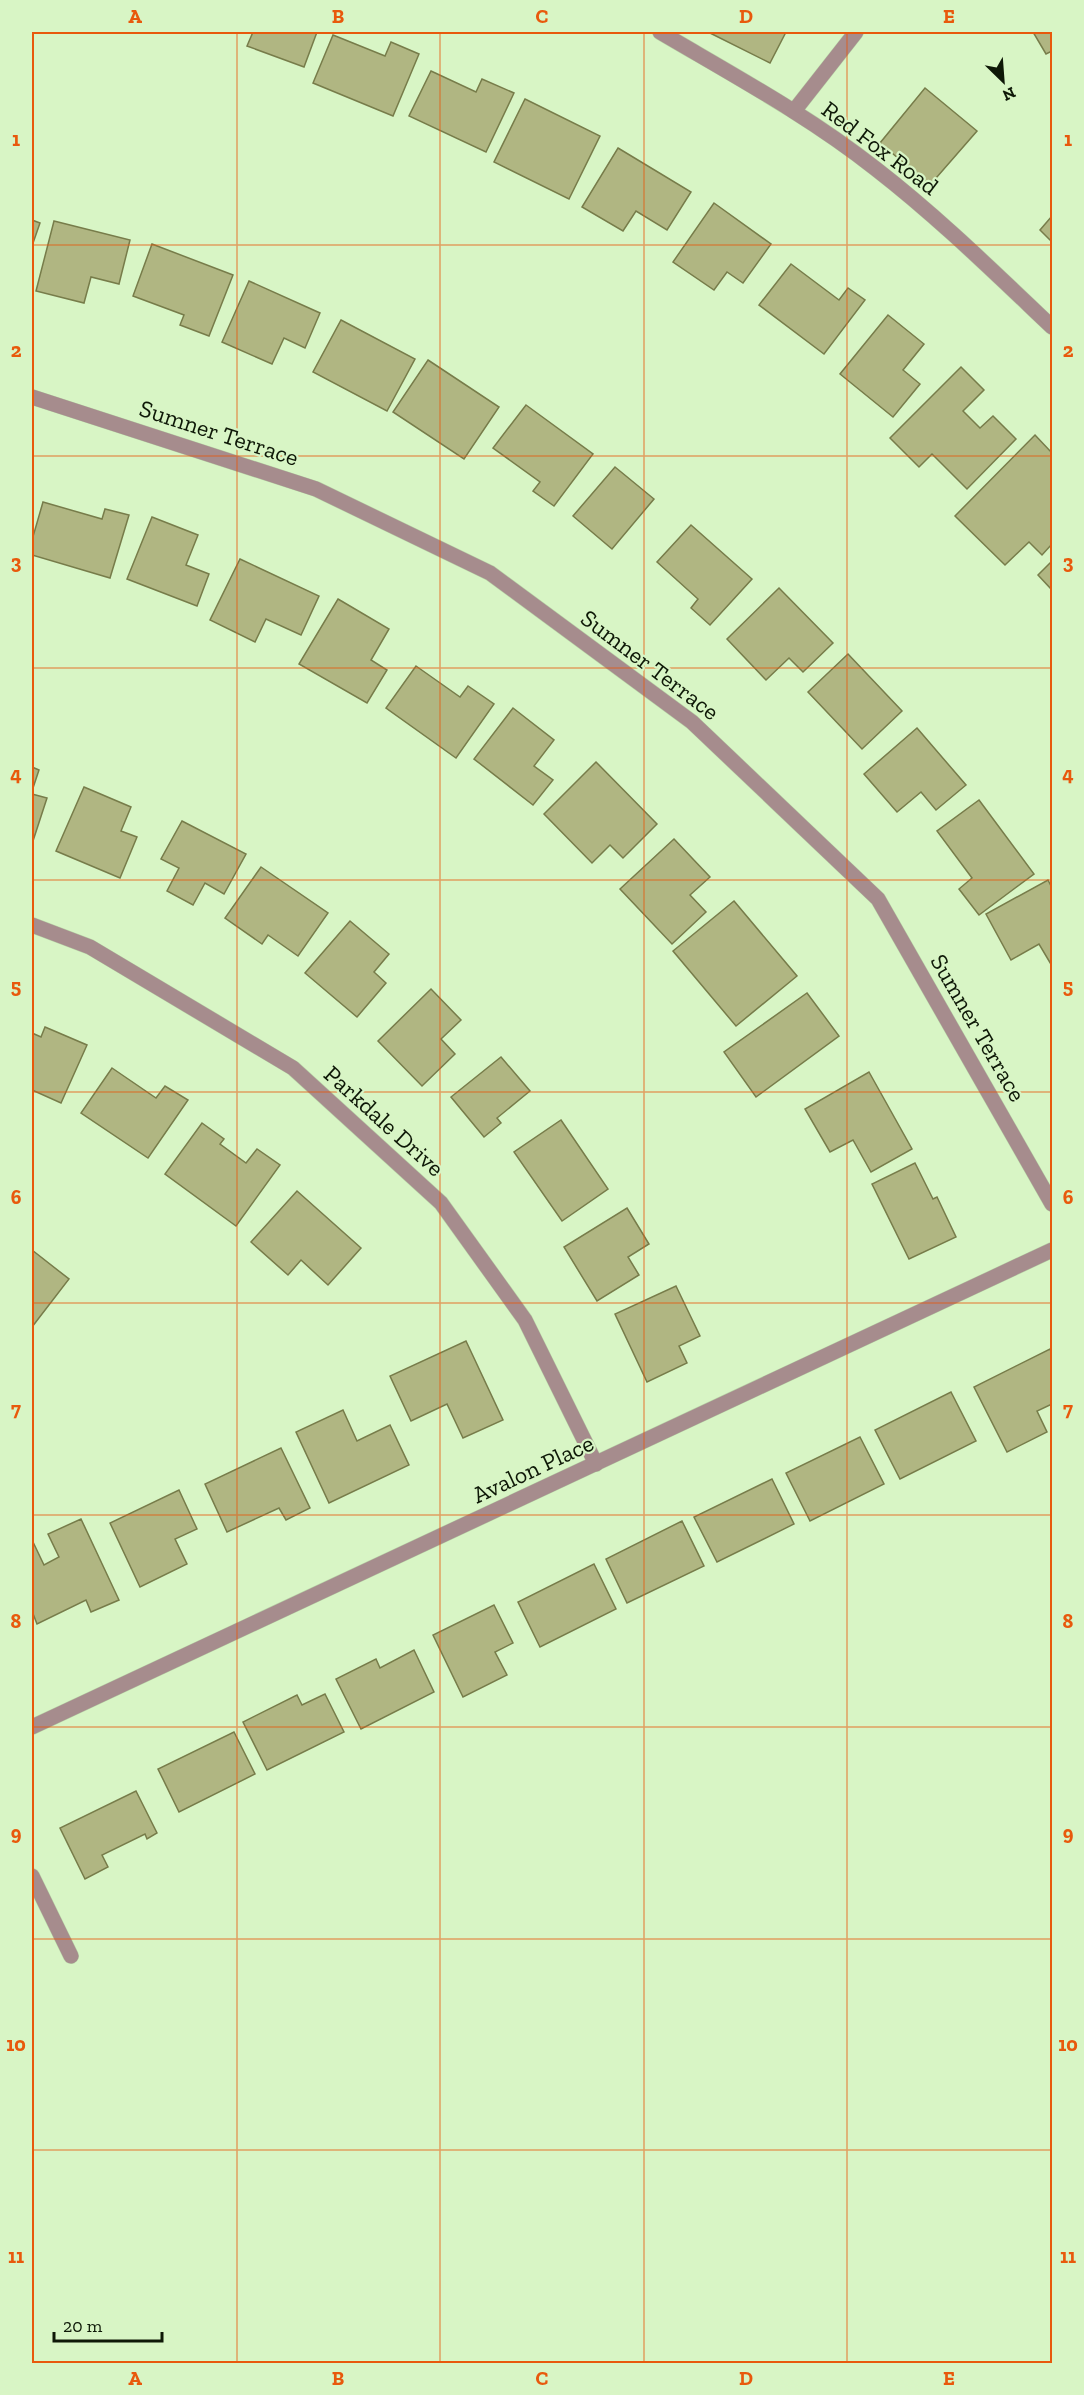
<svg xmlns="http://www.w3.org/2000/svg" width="1084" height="2395" font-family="'Zilla Slab',serif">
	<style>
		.building { fill: #b0b682; stroke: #777c4a; stroke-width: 1.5 }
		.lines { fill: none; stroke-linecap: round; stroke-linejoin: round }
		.minor-casing { stroke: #b8d2a7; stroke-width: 16 }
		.minor { stroke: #a68c8d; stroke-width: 15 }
		.grid { fill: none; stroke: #e8590c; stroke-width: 1.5; stroke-opacity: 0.55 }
		.labels { text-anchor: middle; stroke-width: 4.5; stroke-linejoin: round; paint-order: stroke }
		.street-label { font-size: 24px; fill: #0e1807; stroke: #d8f5c5 }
		.neatline { fill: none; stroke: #e8590c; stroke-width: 2 }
		.grid-label { font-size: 20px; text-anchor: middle; font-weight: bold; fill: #e8590c }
	</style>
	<rect width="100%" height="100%" fill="#d8f5c5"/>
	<g class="building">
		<path d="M253 32H317L304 67 247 46Z"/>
		<path d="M708 32H786L770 63Z"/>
		<path d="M1033 32H1052V51L1046 54Z"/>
		<path d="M333 35 385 56 391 42 419 54 393 116 313 83Z"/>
		<path d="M431 71 476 92 482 79 514 93 486 152 409 116Z"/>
		<path d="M925 88 977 131 930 185 880 143Z"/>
		<path d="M525 99 600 136 569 199 494 162Z"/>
		<path d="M618 148 691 192 667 230 636 211 623 231 582 207Z"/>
		<path d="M714 203 771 244 743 283 727 272 714 290 673 262Z"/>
		<path d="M1052 216V242L1040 230Z"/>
		<path d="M32 220 40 223 32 246Z"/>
		<path d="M54 221 130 240 119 284 91 277 84 303 36 291Z"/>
		<path d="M152 244 233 275 209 336 180 325 184 315 133 296Z"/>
		<path d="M791 264 839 300 848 288 865 300 824 354 759 305Z"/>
		<path d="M249 281 320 313 305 348 284 338 272 364 222 342Z"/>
		<path d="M888 315 924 344 903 370 920 384 893 417 840 374Z"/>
		<path d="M341 320 415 359 387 411 313 372Z"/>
		<path d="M428 360 499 407 464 459 393 412Z"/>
		<path d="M961 367 984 390 963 411 980 428 993 416 1016 439 967 489 932 454 919 467 890 438Z"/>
		<path d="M526 405 593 454 554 506 533 491 540 482 493 448Z"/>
		<path d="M1035 435 1052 453V544L1042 555 1029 542 1005 565 955 516Z"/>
		<path d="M615 467 654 499 612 549 573 516Z"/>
		<path d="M43 502 102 519 105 509 129 515 110 578 32 555V540Z"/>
		<path d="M152 517 198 535 186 565 209 574 197 606 127 579Z"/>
		<path d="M691 525 752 579 710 625 691 608 698 599 657 562Z"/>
		<path d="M240 559 319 596 301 635 266 619 255 642 210 620Z"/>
		<path d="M1052 561V590L1038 575Z"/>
		<path d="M779 588 833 643 803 672 789 658 766 680 727 639Z"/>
		<path d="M338 599 389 629 371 660 387 670 367 703 299 664Z"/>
		<path d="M848 654 902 711 862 749 808 692Z"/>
		<path d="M416 666 460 697 468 686 494 704 456 758 386 708Z"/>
		<path d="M513 708 554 740 534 766 553 780 533 805 474 759Z"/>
		<path d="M917 728 966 785 936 810 921 792 897 812 864 774Z"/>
		<path d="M596 762 657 824 623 858 610 845 592 863 544 814Z"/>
		<path d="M32 767 39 770 32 791Z"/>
		<path d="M84 787 131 807 121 831 137 837 120 878 56 851Z"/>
		<path d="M32 794 47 798 32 844Z"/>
		<path d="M979 800 1034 874 979 915 959 889 972 878 937 831Z"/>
		<path d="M182 821 246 854 224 894 205 883 193 905 167 891 179 868 161 859Z"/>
		<path d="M674 839 710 877 690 895 706 912 672 944 620 889Z"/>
		<path d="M261 867 328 913 298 956 268 935 262 944 225 918Z"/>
		<path d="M1048 880 1052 888V966L1039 944 1011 960 986 914Z"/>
		<path d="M734 901 797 976 736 1026 673 951Z"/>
		<path d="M350 921 389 954 374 972 386 983 357 1017 305 973Z"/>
		<path d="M431 989 461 1020 441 1039 455 1054 422 1086 378 1041Z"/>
		<path d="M807 993 839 1036 756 1097 724 1052Z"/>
		<path d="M45 1027 87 1045 61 1103 32 1090V1033L41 1037Z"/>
		<path d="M501 1057 530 1091 497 1118 501 1123 484 1137 451 1097Z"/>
		<path d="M112 1068 156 1098 165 1086 188 1100 148 1158 81 1113Z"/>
		<path d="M869 1072 912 1149 871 1172 853 1140 830 1152 805 1109Z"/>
		<path d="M561 1120 608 1189 562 1221 514 1152Z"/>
		<path d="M202 1123 224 1139 220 1144 246 1163 257 1149 280 1165 236 1226 165 1174Z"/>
		<path d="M915 1163 933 1199 937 1197 956 1237 909 1259 872 1184Z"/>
		<path d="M297 1191 361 1248 328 1285 301 1260 288 1275 251 1242Z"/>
		<path d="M627 1208 649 1244 628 1257 639 1275 597 1301 564 1247Z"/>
		<path d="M32 1250 69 1279 32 1327Z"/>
		<path d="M676 1286 700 1336 679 1346 687 1363 647 1382 615 1314Z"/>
		<path d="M466 1341 503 1420 463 1438 447 1404 411 1421 390 1376Z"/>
		<path d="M1050 1349 1052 1354V1404L1037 1411 1047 1432 1007 1452 974 1387Z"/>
		<path d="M951 1392 976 1441 900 1479 875 1430Z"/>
		<path d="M343 1410 357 1441 390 1425 409 1465 329 1503 296 1432Z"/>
		<path d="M860 1437 884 1484 810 1521 786 1473Z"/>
		<path d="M281 1448 310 1508 286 1520 279 1508 227 1532 205 1484Z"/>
		<path d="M772 1479 794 1524 717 1562 694 1517Z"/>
		<path d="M179 1490 197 1529 175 1539 187 1564 140 1587 110 1523Z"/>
		<path d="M81 1519 119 1600 91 1612 86 1600 37 1624 32 1611V1543L33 1542 44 1565 59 1557 48 1534Z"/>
		<path d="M682 1521 704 1566 627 1603 606 1559Z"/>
		<path d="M594 1564 616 1609 540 1647 518 1602Z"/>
		<path d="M494 1605 513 1643 495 1652 507 1675 463 1697 433 1635Z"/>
		<path d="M414 1650 434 1692 361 1729 336 1679 376 1659 380 1668Z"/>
		<path d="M325 1694 344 1732 267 1770 243 1722 297 1695 302 1705Z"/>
		<path d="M234 1732 255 1774 179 1812 158 1769Z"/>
		<path d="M136 1791 157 1833 147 1839 145 1834 102 1855 108 1867 85 1879 60 1828Z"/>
	</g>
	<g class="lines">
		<g class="minor-casing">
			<g id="minor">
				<path d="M660 32C733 75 809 116 876 169 938 217 995 273 1052 327"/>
				<path d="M794 111 856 32"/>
				<path d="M32 397 316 489 490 573 692 722 878 899 1052 1204"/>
				<path d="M32 925 90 947 293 1068 441 1203 525 1320 596 1464"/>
				<path d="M32 1727 1052 1250"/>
				<path d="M32 1876 71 1956"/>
			</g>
		</g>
		<use href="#minor" class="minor"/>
	</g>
	<path class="grid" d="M237 32V2364M440 32V2364M644 32V2364M847 32V2364M32 245H1052M32 456H1052M32 668H1052M32 880H1052M32 1092H1052M32 1303H1052M32 1515H1052M32 1727H1052M32 1939H1052M32 2150H1052"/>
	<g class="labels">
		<g class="street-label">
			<text transform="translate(880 148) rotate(37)" y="8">Red Fox Road</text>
			<text transform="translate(219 433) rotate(18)" y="8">Sumner Terrace</text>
			<text transform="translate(650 665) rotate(37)" y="8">Sumner Terrace</text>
			<text transform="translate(978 1028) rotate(60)" y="8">Sumner Terrace</text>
			<text transform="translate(384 1121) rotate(42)" y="8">Parkdale Drive</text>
			<text transform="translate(533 1469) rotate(-25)" y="8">Avalon Place</text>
		</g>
	</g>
	<rect width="1084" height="2395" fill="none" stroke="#d8f5c5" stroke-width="66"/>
	<g transform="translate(1003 81) rotate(155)" stroke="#d8f5c5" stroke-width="4.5" paint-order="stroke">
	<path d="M0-4.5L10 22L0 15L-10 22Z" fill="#0e1807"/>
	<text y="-9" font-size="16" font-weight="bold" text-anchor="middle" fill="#0e1807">N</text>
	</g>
	<path d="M54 2332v9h108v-9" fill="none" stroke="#0e1807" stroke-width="3"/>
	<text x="63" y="2332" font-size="18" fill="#0e1807" stroke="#d8f5c5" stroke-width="4.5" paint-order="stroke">20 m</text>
	<rect x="33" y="33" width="1018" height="2329" class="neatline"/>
	<g class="grid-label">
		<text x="135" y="23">A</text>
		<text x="338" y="23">B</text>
		<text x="542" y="23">C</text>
		<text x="746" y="23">D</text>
		<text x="949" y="23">E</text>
		<text x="16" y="146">1</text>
		<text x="1068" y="146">1</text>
		<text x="16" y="357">2</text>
		<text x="1068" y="357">2</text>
		<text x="16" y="569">3</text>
		<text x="1068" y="569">3</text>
		<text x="16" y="781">4</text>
		<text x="1068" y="781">4</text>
		<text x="16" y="993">5</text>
		<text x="1068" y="993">5</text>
		<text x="16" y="1204">6</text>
		<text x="1068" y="1204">6</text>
		<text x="16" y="1416">7</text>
		<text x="1068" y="1416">7</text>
		<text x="16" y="1628">8</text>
		<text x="1068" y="1628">8</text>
		<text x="16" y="1840">9</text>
		<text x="1068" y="1840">9</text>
		<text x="16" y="2051">10</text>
		<text x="1068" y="2051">10</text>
		<text x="16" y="2263">11</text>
		<text x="1068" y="2263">11</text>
		<text x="135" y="2385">A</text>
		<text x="338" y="2385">B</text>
		<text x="542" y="2385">C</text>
		<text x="746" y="2385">D</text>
		<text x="949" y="2385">E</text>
	</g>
</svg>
